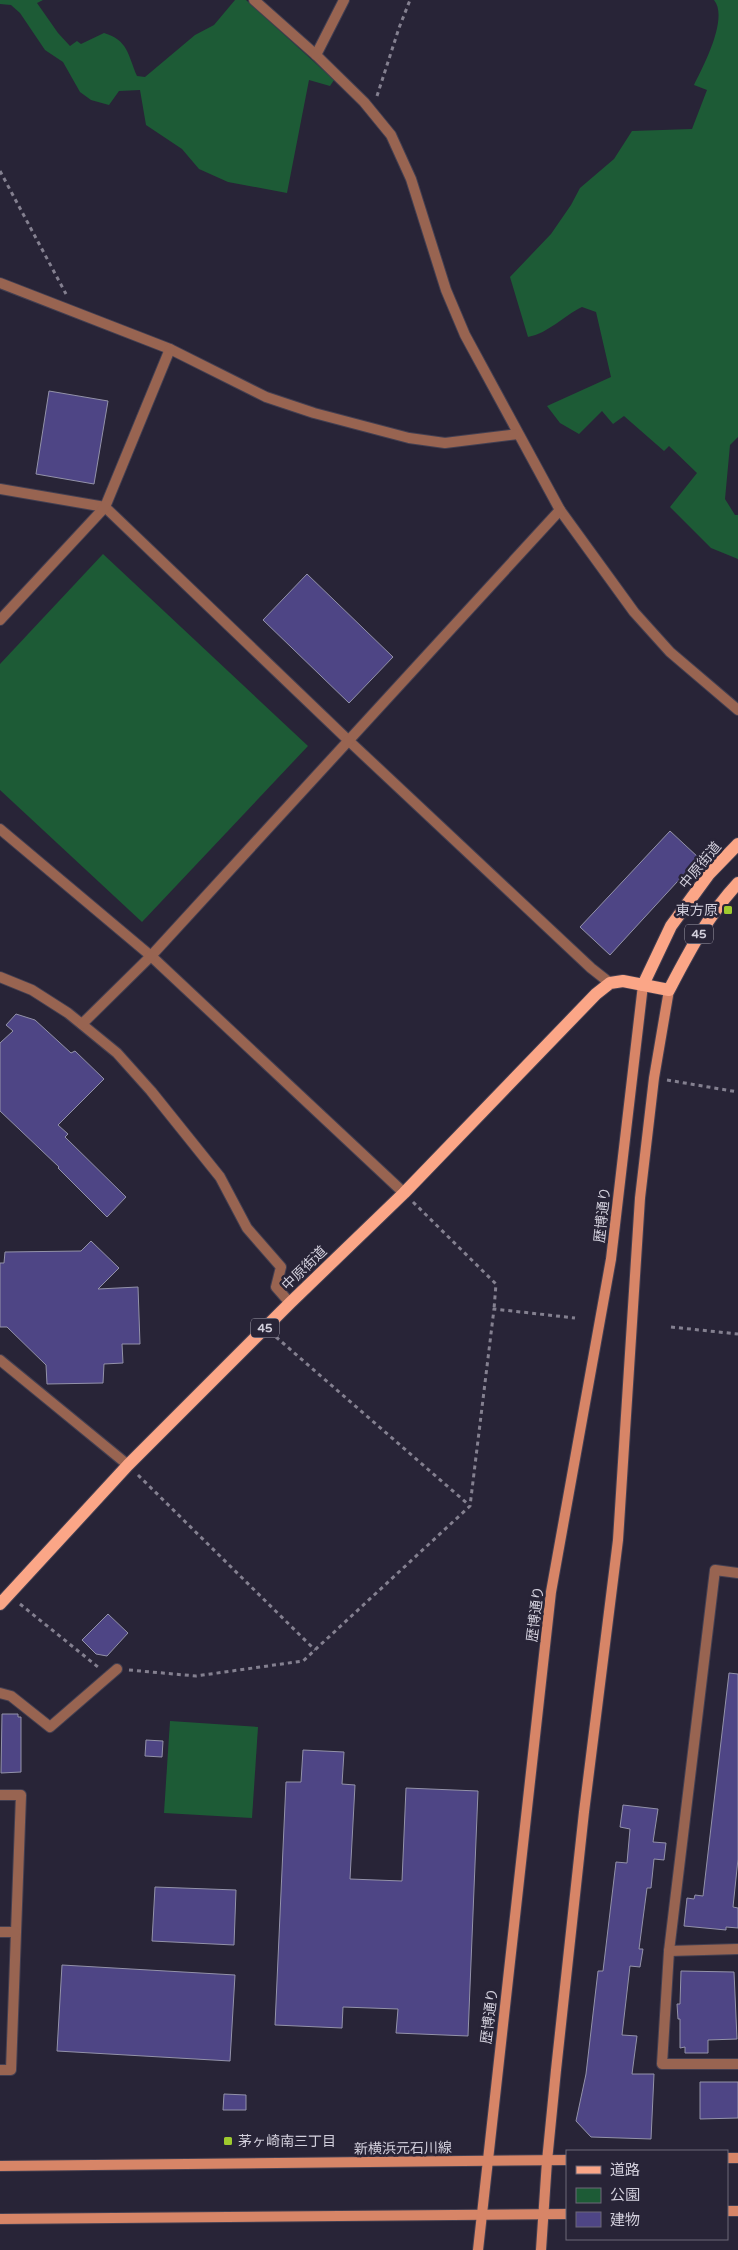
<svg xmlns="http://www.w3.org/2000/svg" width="738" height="2250" font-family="'Varela Round','Noto Sans JP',sans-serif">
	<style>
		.green { fill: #1d5b36 }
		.building { fill: #4e4585; stroke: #9392a9 }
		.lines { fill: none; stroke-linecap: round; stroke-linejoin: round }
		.street-casing { stroke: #433f51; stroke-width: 12 }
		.secondary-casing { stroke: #433f51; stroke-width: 12 }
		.primary-casing { stroke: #433f51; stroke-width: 14 }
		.path { stroke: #848090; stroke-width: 3; stroke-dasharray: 4 4; stroke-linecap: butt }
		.street { stroke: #986451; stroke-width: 10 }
		.secondary { stroke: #d78567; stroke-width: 10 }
		.primary { stroke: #fba687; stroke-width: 12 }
		.poi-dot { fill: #9eca2e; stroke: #282437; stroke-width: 2 }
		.labels { text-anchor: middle; stroke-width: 5; stroke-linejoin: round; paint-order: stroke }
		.shield { fill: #282437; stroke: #9f9caa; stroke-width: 1 }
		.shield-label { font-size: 12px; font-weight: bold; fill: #d2cfdc }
		.street-label { font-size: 14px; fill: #d2cfdc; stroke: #282437 }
		.poi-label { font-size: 14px; fill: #d2cfdc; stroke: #282437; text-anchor: end }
	</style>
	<rect width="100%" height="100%" fill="#282437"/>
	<g class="green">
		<path d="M0 0H43L37 3 58 33 70 46 77 41 81 44 104 33C128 40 128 55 137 76L145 77 195 35 214 25 235 0H246L334 80 330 86 309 80 287 193 228 182 199 169 182 149 146 125 140 90 119 91 109 105 91 100 80 92 63 62 45 50 20 13 11 5 0 4Z"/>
		<path d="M714 0H738V437L730 445 725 499 735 515H738V559L711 548 670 507 697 473 669 446 664 451 624 416 613 424 602 411 579 434 560 423 547 406 611 377 596 312 582 307C563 316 549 333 528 337L510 277 551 234 571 205 580 188 614 159 632 131 692 129 707 90 694 85C703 67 729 18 714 0Z"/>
		<path d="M103 554 308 746 142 922 0 790V664Z"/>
		<path d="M170 1721 258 1727 252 1818 164 1813Z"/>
	</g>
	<g class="building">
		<path d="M49 391 108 401 94 484 36 474Z"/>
		<path d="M307 574 393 657 349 703 263 620Z"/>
		<path d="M670 831 699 858 610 955 580 927Z"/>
		<path d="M16 1014 35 1020 71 1053 75 1051 104 1079 58 1125 68 1134 65 1137 126 1197 107 1217 58 1168 59 1167 0 1111V1043L13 1031 6 1025Z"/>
		<path d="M91 1241 119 1268 98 1289 138 1287 140 1344H122L123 1363 104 1364 103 1383 47 1384 46 1365 7 1327H0V1263H4L5 1252 81 1251Z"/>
		<path d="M108 1614 128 1633 107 1656 96 1654 82 1640Z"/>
		<path d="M729 1673 738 1674V1859L733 1907 738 1908V1928L726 1927V1930L684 1926 687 1898 694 1899 695 1895 703 1896Z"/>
		<path d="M2 1714H18V1717H21V1772L1 1773Z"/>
		<path d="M146 1740 163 1741 162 1757 145 1756Z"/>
		<path d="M303 1750 344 1752 342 1784 355 1785 350 1879 402 1881 406 1788 478 1791 468 2036 396 2033 398 2009 343 2007 342 2028 275 2025 286 1782H301Z"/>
		<path d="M623 1805 658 1809 653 1842 666 1843 664 1860 654 1859 651 1888H647L639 1949H643L640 1967 630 1966 622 2035 637 2036 632 2074H654L651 2139 591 2137 576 2121 586 2074 598 1971H603L616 1862 627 1863 630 1829 620 1827Z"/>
		<path d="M155 1887 236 1890 234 1945 152 1941Z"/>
		<path d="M62 1965 235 1975 230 2061 57 2051Z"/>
		<path d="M681 1971 734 1972 737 2039 708 2040V2053H685V2047L680 2048V2019H678L677 2004H680Z"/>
		<path d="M700 2082H738V2118L700 2119Z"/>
		<path d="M224 2094 246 2095V2110H223Z"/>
	</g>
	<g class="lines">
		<g class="street-casing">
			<g id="street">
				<path d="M254 0 316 55 364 102 391 135 411 179 446 290 465 335 560 510 634 612 670 652 738 710"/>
				<path d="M316 55 344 0"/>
				<path d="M0 283 170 349 266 397 314 413 409 438 445 443 518 434"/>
				<path d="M0 489 105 507 348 740 591 968 610 983"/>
				<path d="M0 620 105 507 170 349"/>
				<path d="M0 829 151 956 404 1193"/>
				<path d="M0 977 32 990 68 1013 117 1053 151 1091 220 1177 247 1228 281 1267 276 1287 290 1303"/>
				<path d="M82 1024 151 956 560 510"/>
				<path d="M0 1360 128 1465"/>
				<path d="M738 1573 715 1570 669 1951 662 2064H738"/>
				<path d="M0 1693 11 1696 50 1727 117 1669"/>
				<path d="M0 1795H21L11 2070H0"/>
				<path d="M0 1932H15"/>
				<path d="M669 1951 738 1949"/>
			</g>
		</g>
		<g class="secondary-casing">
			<g id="secondary">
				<path d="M727 2158H738"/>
				<path d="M0 2166 567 2160"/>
				<path d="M727 2211H738"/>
				<path d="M0 2219 567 2214"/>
				<path d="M478 2250 551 1592 611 1259 643 985"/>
				<path d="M541 2250 547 2161 556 2070 584 1812 618 1540 640 1198 654 1078 669 990"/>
			</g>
		</g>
		<g class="primary-casing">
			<g id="primary">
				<path d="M643 985 671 926 709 874 738 844"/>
				<path d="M0 1604 128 1465 290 1303 404 1193 596 994 610 983 623 981 669 990C689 952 708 915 738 883"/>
			</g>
		</g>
		<g class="path">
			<path d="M377 96 399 28 410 0"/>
			<path d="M0 171 66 294"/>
			<path d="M667 1080 738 1092"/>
			<path d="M413 1202 496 1284 494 1309"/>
			<path d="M671 1327 738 1334"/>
			<path d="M276 1337 469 1505"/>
			<path d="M138 1475 315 1650"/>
			<path d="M20 1604 98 1667"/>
			<path d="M129 1670 196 1676 303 1661 470 1506 494 1309 575 1318"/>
		</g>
		<use href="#street" class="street"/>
		<use href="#secondary" class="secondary"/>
		<use href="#primary" class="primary"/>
	</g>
	<g class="poi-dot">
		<rect x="723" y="905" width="10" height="10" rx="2.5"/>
		<rect x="223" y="2136" width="10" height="10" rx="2.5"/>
	</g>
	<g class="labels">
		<g class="shield">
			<rect x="685" y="924.5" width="28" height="19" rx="4"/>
			<rect x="251" y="1318.5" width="28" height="19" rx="4"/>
		</g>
		<g class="shield-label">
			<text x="699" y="938">45</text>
			<text x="265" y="1332">45</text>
		</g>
		<g class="street-label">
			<text transform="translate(700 865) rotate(-50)" y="5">中原街道</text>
			<text transform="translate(602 1215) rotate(-84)" y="5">歴博通り</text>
			<text transform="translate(304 1268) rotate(-44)" y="5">中原街道</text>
			<text transform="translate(535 1614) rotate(-83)" y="5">歴博通り</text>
			<text transform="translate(489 2016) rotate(-83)" y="5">歴博通り</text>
			<text transform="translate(403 2148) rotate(-1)" y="5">新横浜元石川線</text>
		</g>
		<g class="poi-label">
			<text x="718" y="915">東方原</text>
			<text x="238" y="2146" text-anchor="start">茅ヶ崎南三丁目</text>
		</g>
	</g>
	<rect x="566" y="2150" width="162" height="90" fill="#282437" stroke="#6c6879"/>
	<rect x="576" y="2166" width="25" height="8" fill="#fba687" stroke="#6c6879"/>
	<text x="610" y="2175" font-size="15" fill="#d2cfdc">道路</text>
	<rect x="576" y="2188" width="25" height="15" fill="#1d5b36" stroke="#6c6879"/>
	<text x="610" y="2200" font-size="15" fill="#d2cfdc">公園</text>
	<rect x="576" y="2212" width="25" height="15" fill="#4e4585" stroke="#6c6879"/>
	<text x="610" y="2225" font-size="15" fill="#d2cfdc">建物</text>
</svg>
